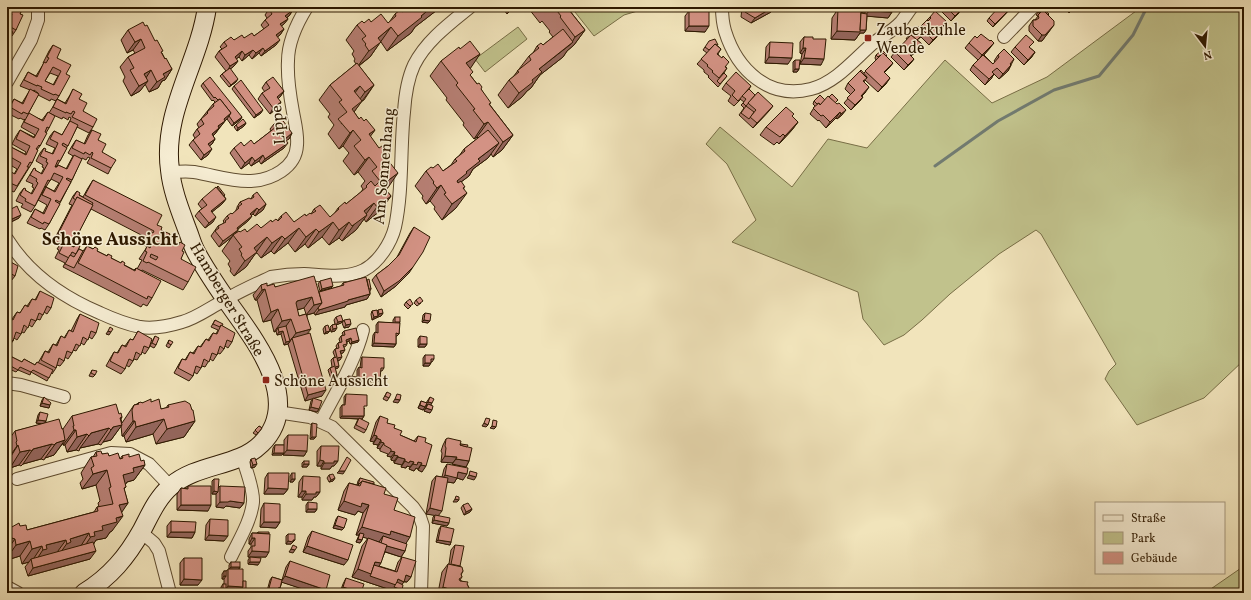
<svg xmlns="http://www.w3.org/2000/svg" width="1251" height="600" font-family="Vollkorn,serif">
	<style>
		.green { fill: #c1c28c; stroke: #786e46 }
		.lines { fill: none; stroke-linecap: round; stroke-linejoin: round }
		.stream { stroke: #727b70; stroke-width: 3 }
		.street-casing { stroke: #5f4c2f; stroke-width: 14 }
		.secondary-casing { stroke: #2e1900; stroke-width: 20 }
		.street { stroke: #f6edd3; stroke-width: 12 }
		.secondary { stroke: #f6edd3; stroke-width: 18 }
		.wall { fill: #b57e72; stroke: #2e1900; fill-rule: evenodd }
		.shaded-wall { fill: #94665c; stroke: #2e1900 }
		.building { fill: #d39284; stroke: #2e1900; fill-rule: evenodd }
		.poi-dot { fill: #8f2418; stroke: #f6edd3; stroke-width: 1.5 }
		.labels { text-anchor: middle; stroke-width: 3; stroke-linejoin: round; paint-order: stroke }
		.poi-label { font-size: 16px; fill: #2e1900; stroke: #f6edd3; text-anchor: start }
		.street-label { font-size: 16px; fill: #2e1900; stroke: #f6edd3 }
		.quarter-label { font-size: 18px; font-weight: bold; fill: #2e1900; stroke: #f6edd3 }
	</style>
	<rect width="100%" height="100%" fill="#f1e4bb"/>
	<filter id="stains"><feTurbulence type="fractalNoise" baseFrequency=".005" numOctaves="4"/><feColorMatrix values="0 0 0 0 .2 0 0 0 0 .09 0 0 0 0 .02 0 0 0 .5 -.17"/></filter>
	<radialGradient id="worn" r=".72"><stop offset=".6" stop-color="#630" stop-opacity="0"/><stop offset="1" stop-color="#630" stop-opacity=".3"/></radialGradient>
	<g class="green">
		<path d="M571 7H651L624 15 594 36Z"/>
		<path d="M1136 7H1244V360L1204 398 1137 425 1105 379 1109 371 1116 364 1041 234 1036 230 999 254 950 294 922 320 904 335 884 345 863 319 858 292 732 242 756 220 727 164 706 144 720 127 792 187 828 139 867 148 945 60 992 103 1047 77 1136 11Z"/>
		<path d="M518 27 527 39 485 72 475 59Z"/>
		<path d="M1244 566V593H1205Z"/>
	</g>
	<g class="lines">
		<path class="stream" d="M935 166 998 121 1054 90 1099 76 1133 35 1147 7"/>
		<g class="street-casing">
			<g id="street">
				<path d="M722 7C722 15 723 24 725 31 737 70 769 100 811 89 835 83 854 60 872 44 881 37 893 31 901 22 905 17 908 12 912 7"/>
				<path d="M1004 37 1033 7"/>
				<path d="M7 82 31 40 38 20V7"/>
				<path d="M170 172C178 172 186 171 194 172 213 175 232 182 251 181 271 180 296 168 297 145 298 134 295 123 293 112 290 96 287 78 288 61 288 42 297 23 307 7"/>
				<path d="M7 239C29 274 62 297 100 313 113 319 126 324 140 327 153 329 169 326 182 322 197 318 211 307 225 300 240 291 256 284 271 277 282 275 293 274 304 274 324 275 345 279 364 270 379 262 391 243 395 227 403 191 400 149 404 112 405 97 407 80 414 65 426 41 449 24 470 7"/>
				<path d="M7 383 21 385 64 397"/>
				<path d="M277 412 310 417 332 427 413 507 420 517 423 526 421 593"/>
				<path d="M321 421C336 392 355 362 363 330"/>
				<path d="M17 479 111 453 130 454 149 464 170 486"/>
				<path d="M141 532 154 543 159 551 170 593"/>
				<path d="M231 557C239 540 251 521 253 502 254 490 246 469 242 457"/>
				<path d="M7 587 18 593"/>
			</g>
		</g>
		<g class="secondary-casing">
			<path id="secondary" d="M84 593C110 577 127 557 142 530 150 515 157 498 171 486 198 463 238 467 261 444 305 401 253 338 227 301 216 285 205 269 196 252 192 245 190 236 187 229 180 210 172 190 170 170 162 112 199 63 207 7"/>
		</g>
		<use href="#street" class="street"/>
		<use href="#secondary" class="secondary"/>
	</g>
	<g class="wall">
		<path d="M7 7H23L20 14 16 30 12 36 11 35 7 42V22L9 19H7Z"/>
		<path d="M271 7H290L293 10 289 16 287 17 288 19 284 24 281 26 284 29 280 35 278 36 276 45 261 56 259 53 252 59 249 55 242 61 239 57 236 59 238 61 234 66 230 69 236 82 229 87 220 76 222 74 226 71 215 57 219 51 222 49 220 47 224 42 254 36 264 29 261 25 265 20 267 18 265 15 269 9 271 8Z"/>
		<path d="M407 7H441L415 27 411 33 387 51 381 42 379 44 370 57 359 66 374 85 364 100 361 102 354 112 359 119 364 121 375 130 370 136 387 160V189L386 190 391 196 380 211 366 222 364 219 356 230 342 241 339 238 329 245 322 237 308 248 305 244 295 252 288 243 274 254 271 251 261 258 257 253 255 254 246 267 234 276 230 271 231 269 228 264 230 261 222 251 232 237 219 247 211 236 218 226 223 224 224 222 223 221 227 216 232 214 235 212 237 208V207L240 202 251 199 253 195 266 204 263 210 255 216 253 214 251 215 252 216 248 221 238 229V230L236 233 247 232 261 228 272 222 277 221 281 216 294 222 306 216 311 214 314 209 330 217 334 214 338 208 346 204 361 192 363 189 361 186 365 181 358 172 354 175 343 161 349 153 343 146 339 149 328 134 334 125 328 117 330 114 319 100 330 85 356 64 354 61 355 59 352 54 354 51 346 40 357 25 364 23 371 22 388 23 390 21 395 14 402 12Z"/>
		<path d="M502 7H514L507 14Z"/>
		<path d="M522 7H573L570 11 585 30 574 45 567 51 563 57 540 75 531 88 527 91 522 97 508 108 498 95 509 80 513 77 529 56 533 53 537 46 543 45 553 37 549 32 550 31 542 21 540 23 529 9 526 12Z"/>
		<path d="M691 7H707L706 9 705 32 685 31V16L689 11H690Z"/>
		<path d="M742 7H774L771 12 751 23 741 17Z"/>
		<path d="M865 7H892V12L888 18 867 16 866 30 864 33H860L855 40 831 39 832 18 838 9 865 13Z"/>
		<path d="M944 7H961L958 14 951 21 941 11Z"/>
		<path d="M1012 7 993 27 987 21 989 18Z"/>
		<path d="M1064 7H1075L1069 13Z"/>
		<path d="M1038 12 1048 15 1050 30 1042 41H1038L1029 31V26L1033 20H1035L1038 16 1036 15Z"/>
		<path d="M930 17 943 27 939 31 940 33 936 38 929 45 921 37 917 40 922 44 918 50 911 56 914 59 910 64 904 70 891 57 895 52 907 40 906 39 908 36 919 28Z"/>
		<path d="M128 30 162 53 165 59 172 69 165 80 162 81 158 88 149 92 145 84 140 91 131 96 123 81 125 77 120 67 128 57 135 53 133 50 127 53 121 40Z"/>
		<path d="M804 37 813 39 821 65 800 64 802 54 800 53V42Z"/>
		<path d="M977 38 990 48 984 55 993 64 995 62 994 61 998 55 1014 59 1008 71 999 79 994 74 991 79 985 85 970 70 973 65 978 60 965 48 969 43Z"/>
		<path d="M770 42 788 64 765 63 766 47Z"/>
		<path d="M53 45 57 58 66 74 59 96 56 101 51 99 50 101 38 95 28 114 42 120 48 112 49 128 46 133 40 146 37 150 32 163 14 192 7 189V168V170L14 174 17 169 7 163V153L11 147 25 154 26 152 12 144 16 136 20 130 34 137 35 135 21 127 25 119 24 120 20 118 19 119 7 113V111L14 99 22 103 30 90 20 86 28 72 36 76 44 63H43L49 51ZM50 73 58 76 53 85 45 81ZM34 90 38 93V94L33 91Z"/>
		<path d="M718 46 721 49 718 54 726 67 727 68 724 73 727 76 718 87 708 77 709 76 704 72V70L697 64 707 53 703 50 705 47Z"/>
		<path d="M1015 47 1030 48 1035 52 1031 58 1024 65 1011 52Z"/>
		<path d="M460 49 480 54 470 68V75L481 89 490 105 513 135 502 150 493 157 491 154 488 158 473 169 469 176 461 182 464 189 456 208 442 220 434 209 435 207 430 201 426 204 422 198 423 196 415 186 426 171 433 168 443 171 451 165 455 159 459 156 464 149 478 138 477 137 474 139 463 125 464 123 446 100 447 98 430 76 441 61Z"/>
		<path d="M876 55 886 57 893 63 889 68 884 73 886 84 878 92 865 80 864 82 865 93 862 96 863 97 859 102 851 110 844 103 851 95 845 89 848 83 864 73 876 60 875 58Z"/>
		<path d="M795 60 799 69 797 72H793V62Z"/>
		<path d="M266 82 284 91 280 97 278 99 281 102 277 108 270 114 258 99 262 93 265 92 262 88Z"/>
		<path d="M203 83 242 117 240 120 232 126 227 119 225 121 215 134 213 136 215 139 212 144 209 146 208 155 201 160 189 145 193 140 195 138 193 135 197 129 199 128 197 124 213 104 215 102 213 100 212 101 201 86Z"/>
		<path d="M726 83 751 86 749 89 769 111 753 128 739 115 744 108 741 105 744 102 740 99H741L734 106 728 101 731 96 722 89Z"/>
		<path d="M234 86 261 113 254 118 232 89Z"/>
		<path d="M73 89 79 99 83 111 93 127 89 133 77 127 60 161 56 167 55 166 56 167 58 165 66 169 73 156 68 153 72 146 76 140 84 144 88 135 92 130 98 140 102 152 111 168 108 174 87 163 90 158 88 157 86 160 82 158 72 180 49 224 45 230 41 228 40 229 27 223 35 209 43 213 47 205 38 200 46 187 54 191 59 183 51 179 46 187 45 186 35 206 31 212 21 207 23 204 16 201 20 193 24 188 25 190 31 194 34 188 32 187 33 184 26 181 34 168 35 170 41 174 44 168 42 167 43 165 36 161 40 153 44 148 45 151 52 154 55 148 46 144 50 136 54 131 62 135 69 123 71 118 69 117 68 120 63 117 62 119 49 113 54 105 57 99 65 103 70 95Z"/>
		<path d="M825 100 835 103 842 115 837 119 836 118 826 128 819 120 818 121 810 114 815 106 813 104 814 101Z"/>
		<path d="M792 117 798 122 792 130 779 144 777 142 774 145 760 135 766 127Z"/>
		<path d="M246 123 244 126 237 131 234 127 236 125Z"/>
		<path d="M274 124 292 133 289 139 286 140 284 148 261 164 259 161 251 166 249 163 241 169 230 153 234 148 254 144 271 131 270 129Z"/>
		<path d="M93 180 157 225 161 230 166 242 169 243 171 240 179 245 180 242 182 251 181 259 188 282 183 290 142 270 141 271 137 269 142 260 139 259 147 247 143 244 147 238 91 209 71 246 73 247 76 244 79 249 83 251 87 246 107 256 108 254 111 258 134 270 136 268 152 298 147 306 143 304 141 307 63 267 65 263 55 258 59 250 57 249 59 246 53 242 72 205 69 204 73 196 77 191 79 195 83 197 88 188Z"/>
		<path d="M224 196 226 199 222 204 212 212 213 222 205 228 195 216 199 211 202 209 198 204 202 199Z"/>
		<path d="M9 210 19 218 11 222 7 213V212Z"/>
		<path d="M414 227 409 273 396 286 381 297 372 280 376 275 388 266 397 257 410 233Z"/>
		<path d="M7 260 15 276 11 281 8 280Z"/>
		<path d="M367 280 371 289 370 291V294L367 299 346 305 345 307 322 313 315 315 314 313 307 315V334L322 396 313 398 319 409 317 412 309 410 311 401 313 398 305 401 288 344 284 345 281 334 277 335 276 331 274 332 271 320 263 322 257 300H255L253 295 261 285 319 292 341 286 343 283ZM304 308 306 314 299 316 297 310Z"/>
		<path d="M320 281 331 288 320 291 318 284Z"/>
		<path d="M40 291 51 308 47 314 44 312 40 320 37 319 32 327 29 325 24 333 22 332 21 334 17 340 14 338 13 341 9 346 7 345V321L9 318 12 319 17 312 20 313 25 305 27 306 32 299 35 300Z"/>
		<path d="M416 300 421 303 417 306 414 303Z"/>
		<path d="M406 302 411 306 408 309 404 305Z"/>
		<path d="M378 310 383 313 381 316 378 317 372 320 371 314 372 311H377Z"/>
		<path d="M425 313 428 323 422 322 423 315Z"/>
		<path d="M80 314 96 333 92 339 89 337 84 345 81 343 76 351 73 350 72 353 68 359 65 357 64 361 60 366 57 365 56 368 52 374 51 373 47 381 31 372 30 375 18 370 16 372 7 368V362L10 356 22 362 24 359 35 365 37 362 38 363 45 351 48 352 53 344 56 345 61 336 64 338 69 330 71 331 77 319Z"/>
		<path d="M336 317 341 323 336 325 335 331 331 332 330 327 332 325 335 324 334 320Z"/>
		<path d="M395 317 400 322 399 323V334L397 336H396V344L394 347 372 346 373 335 375 332 376 333V325L378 322 393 323V320Z"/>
		<path d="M215 320 222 326 232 342 228 348 225 346 224 349 220 354 218 353 213 361 210 359 205 367 202 366 201 368 197 374 194 372 193 376 189 381 174 373 179 364 182 359 185 360 190 352 193 353 198 346 200 347 206 339 208 340 213 333 216 334 218 330 211 327Z"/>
		<path d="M344 320 349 327 344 328 342 323Z"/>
		<path d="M325 326 330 331 328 333 324 334 323 329Z"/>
		<path d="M138 331 149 348 145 354 142 352 137 360 134 359 133 361 129 367 126 365 125 369 121 374 106 366 111 357 114 352 117 353 122 345 125 346 130 339 133 340Z"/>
		<path d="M344 331 359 340 358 342 350 344 349 341 347 342V344L346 346 344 347 343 353H341L340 360H338V368L335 369 337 375 335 378 331 379 328 370 330 368 332 367 331 360 333 358 335 357 333 352 335 349H337L336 346 338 343 340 342 339 339 341 336 343 335 342 333Z"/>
		<path d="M155 336 156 345 154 348 150 346Z"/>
		<path d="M420 336 427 344 425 347H418V339Z"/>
		<path d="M169 340 171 345 169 348 166 346Z"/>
		<path d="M425 355 434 359 432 362H431L429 366H423V358Z"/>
		<path d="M362 357 384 368 382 371H380L378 382 357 381V370L359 367 360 368 361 360Z"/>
		<path d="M92 370 95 375 93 377 89 376Z"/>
		<path d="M348 376 355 384H346V378Z"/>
		<path d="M387 392 389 398 387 401 383 399Z"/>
		<path d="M346 394 365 409 364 408V416L362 419 366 430 364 433 354 428 358 419 340 418V408L342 405H344V397Z"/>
		<path d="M44 397 49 408 40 406 42 400Z"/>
		<path d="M430 397 431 405 430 413 424 411 427 405H426L423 410 418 408 421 401 426 403Z"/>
		<path d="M151 402 161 409 166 408 168 405 195 421 184 437 156 444 153 434 126 442 124 436H122L121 426 111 440 103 442 101 445 98 444 80 448 79 451 76 450 67 452 65 445H63V443L54 455 45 458 44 460 41 459 23 464 21 466 19 465 10 468 8 461H7V442L15 431 43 424 36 423 38 415 40 412 46 421 45 423 62 429H63L72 416 119 414 122 417 121 419 122 423 134 405 137 404 138 403H142Z"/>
		<path d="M380 416 387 423 394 428 400 435 414 441 418 436 425 442 422 472 418 470V469L416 468 414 471 409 469 410 467 407 466 406 468 401 467 402 465 394 463V461L391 460V457L387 456 388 454 380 451V449L377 448 378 445 373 444 374 442 370 441 376 422Z"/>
		<path d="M312 423 316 437 314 439H310L311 426Z"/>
		<path d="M259 426 262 428 256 435 253 433Z"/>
		<path d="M288 435 307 451 304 456 283 455V453L282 455H272L273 448 275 445H284V440Z"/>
		<path d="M446 439 461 444 467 447 469 461 466 467 452 464 453 463 441 462 442 453 441 451 443 445Z"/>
		<path d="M321 446 338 461 334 466H332L330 469H321V466H317V451Z"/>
		<path d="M96 452 120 459 122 456 129 457 141 461 145 465 134 480 127 482 125 485 126 487 124 489 128 503 121 512 112 531 110 532 106 538 96 540 94 543 90 559 28 576 25 567 29 562 22 564 20 556 7 560V517L10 528 20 526 27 530 94 512 97 507H99L98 503 100 501 96 485 82 489 80 483 83 479 81 473 91 457H93Z"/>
		<path d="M251 459 255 467 251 468 250 462Z"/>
		<path d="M304 461 309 464 307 467H302V463Z"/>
		<path d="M447 464 463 480 457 478 454 483 447 482 438 515 449 523 447 526 432 523 433 517 435 515 426 514 432 481 436 476 442 477 444 469Z"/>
		<path d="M268 473 288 489 284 494H264L265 478Z"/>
		<path d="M292 473 295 479 293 482H290V476Z"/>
		<path d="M329 475 335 478 333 481 329 482 327 478Z"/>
		<path d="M303 476 320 492 316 497H314L312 500H302V497H298L299 482Z"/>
		<path d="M360 478 374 484 384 494 394 510 406 543 405 551 401 557 385 552 379 566 395 571 398 562 402 557 411 577 407 582H404L402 584 400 593 352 577 362 546 368 538 363 537 362 540 360 543 356 542 359 535H356L363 513 358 511 355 515 338 510 344 491 349 483 357 485 358 481Z"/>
		<path d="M214 479 218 488 220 486 244 503 240 508 226 506 224 508 216 507V494H212V481Z"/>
		<path d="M188 486 208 511 177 510V494L181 488 186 489Z"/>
		<path d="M308 502 317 509 315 512H306V505Z"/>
		<path d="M264 503 280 522 276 528 260 527 261 509Z"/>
		<path d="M463 505 472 509 470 512 464 515 461 508Z"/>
		<path d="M338 516 344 528 342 530 333 528 336 519Z"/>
		<path d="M210 519 224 541 205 540 206 525Z"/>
		<path d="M171 521 195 532 192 538 167 537V526Z"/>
		<path d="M441 526 451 542 450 545 436 542 439 529Z"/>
		<path d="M312 531 344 565 303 552 308 537Z"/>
		<path d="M258 532 266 557H248V551L251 547V544H249V539L252 533H257Z"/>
		<path d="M288 534 295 540 291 544H286V536Z"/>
		<path d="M455 545 460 566 463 571 461 575 462 577 460 580 467 584 469 588 465 593H438L442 572 448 564H449L451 550Z"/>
		<path d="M250 557 258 565 248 564V560Z"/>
		<path d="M184 558 198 585H180V563Z"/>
		<path d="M290 561 326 590 323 593H315L282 582 280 588 276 593H273L267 591 270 580 272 577 282 580 286 567Z"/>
		<path d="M231 562 240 567 239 569 246 590 244 593 221 592V587L223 584H224V579H222V574L224 571H226L229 569V565Z"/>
		<path d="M346 578 361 593 340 592 343 584Z"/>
	</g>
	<g class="shaded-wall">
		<path d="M432 7H441L415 27 411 33 387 51 398 36 421 16Z"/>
		<path d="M512 7H514L507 14Z"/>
		<path d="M773 7H774L771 12 751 23 755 18Z"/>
		<path d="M1012 7 993 27 995 24Z"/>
		<path d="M962 9 958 14 951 21 955 16Z"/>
		<path d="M293 10 289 16 281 21 285 16Z"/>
		<path d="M869 11 892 12 888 18 865 16Z"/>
		<path d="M288 19 284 24 276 30 280 24Z"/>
		<path d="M947 22 943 27 934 36 938 31Z"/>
		<path d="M1054 25 1042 41H1038L1042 35Z"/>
		<path d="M689 26H709L705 32 685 31Z"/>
		<path d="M391 27 370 57 358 66 378 38Z"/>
		<path d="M284 29 280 35 273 40 276 35Z"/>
		<path d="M585 30 574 45 567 51 563 57 540 75 531 88 527 91 522 97 508 108 519 93 539 69 571 44 575 37Z"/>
		<path d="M857 30H866L864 33H860L855 40 831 39 837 31Z"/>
		<path d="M940 33 936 38 929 45 933 40Z"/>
		<path d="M141 39 133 50 127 53 135 42Z"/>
		<path d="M280 40 276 45 261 56 265 51Z"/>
		<path d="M994 43 990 48 978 61 982 55Z"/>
		<path d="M922 44 918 50 906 60 910 55Z"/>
		<path d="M263 48 259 53 252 59 256 53Z"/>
		<path d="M803 48H806L802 54 800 53Z"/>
		<path d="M253 50 249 55 242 61 245 55Z"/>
		<path d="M242 51 239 57 231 62 235 57Z"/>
		<path d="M1035 52 1031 58 1024 65 1028 60Z"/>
		<path d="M480 54 470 69 466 63Z"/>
		<path d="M769 57 792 58 788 64 765 63Z"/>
		<path d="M804 58 824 59 821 65 800 64Z"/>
		<path d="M914 59 910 64 904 70 908 65Z"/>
		<path d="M238 61 234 66 227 72 230 66Z"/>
		<path d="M893 63 889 68 880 77 884 72Z"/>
		<path d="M1011 65 1008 71 999 79 1003 74Z"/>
		<path d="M172 69 165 80 162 81 158 88 149 92 163 74Z"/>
		<path d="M795 69H799L797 72H793Z"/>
		<path d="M151 70 144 81V74Z"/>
		<path d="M994 74 991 79 985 85 989 79Z"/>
		<path d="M890 78 886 84 878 92 882 87Z"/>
		<path d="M238 79 236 82 229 87 231 85Z"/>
		<path d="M148 81 140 91 131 96 139 86Z"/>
		<path d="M374 85 351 116 341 124 352 109 355 106 365 92Z"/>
		<path d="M360 86 349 101 354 91Z"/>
		<path d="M869 87 865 93 857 101 861 96Z"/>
		<path d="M284 91 280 97 273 103 277 97Z"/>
		<path d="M863 97 859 102 851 110 855 105Z"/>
		<path d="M281 102 277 108 270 114 273 108Z"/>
		<path d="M773 106 769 111 753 128 757 123Z"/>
		<path d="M263 110 261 113 254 118 256 115Z"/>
		<path d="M846 110 842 115 837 119 841 114Z"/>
		<path d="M840 112 836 118 826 128 830 122Z"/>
		<path d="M231 113 227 119 220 125 224 119Z"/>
		<path d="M242 117 240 120 232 126 234 123Z"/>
		<path d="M225 121 221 126 214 132 218 126Z"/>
		<path d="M488 122 477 137 474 139 484 124Z"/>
		<path d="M798 122 792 130 779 144 785 136Z"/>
		<path d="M246 123 244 126 237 131 238 128Z"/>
		<path d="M219 128 215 134 208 139 212 134Z"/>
		<path d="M353 130 343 146 339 149 350 133Z"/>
		<path d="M375 130 364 145 369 134Z"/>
		<path d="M292 133 289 139 281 144 285 139Z"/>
		<path d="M513 135 502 150 493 157 503 142Z"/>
		<path d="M215 139 212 144 204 150 208 144Z"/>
		<path d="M288 143 284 148 261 164 265 159Z"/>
		<path d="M499 143 488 158 473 169 469 176 461 182 456 189 457 181 466 172 478 159Z"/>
		<path d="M212 149 208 155 201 160 204 155Z"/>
		<path d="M263 155 259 161 251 166 255 161Z"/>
		<path d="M252 157 249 163 241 169 245 163Z"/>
		<path d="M369 157 358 172 354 175 365 160Z"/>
		<path d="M398 173 387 189 372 201 382 185Z"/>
		<path d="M441 185 430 201 426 204 437 188Z"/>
		<path d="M467 193 456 208 442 220 452 204Z"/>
		<path d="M391 196 380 211 366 222 377 207Z"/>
		<path d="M226 199 222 204 207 216 211 211Z"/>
		<path d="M374 203 364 217 367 215 356 230 342 241 364 211Z"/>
		<path d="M266 204 263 210 255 216 259 210Z"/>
		<path d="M257 208 253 214 246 219 250 214Z"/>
		<path d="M21 215 19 218 11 222 12 219Z"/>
		<path d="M252 216 248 221 233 233 237 228Z"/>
		<path d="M216 217 213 222 205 228 209 223Z"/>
		<path d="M333 222 322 237 308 248 319 232Z"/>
		<path d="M349 222 339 238 329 245 339 230Z"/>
		<path d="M299 228 288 243 274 254 285 239Z"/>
		<path d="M316 229 305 244 295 252 306 237Z"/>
		<path d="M238 230 234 235H233L232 237 219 247 223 241Z"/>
		<path d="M282 236 271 251 261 258 272 243Z"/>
		<path d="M267 237 246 267 234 276 254 248Z"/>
		<path d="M413 267 409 273 396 286 381 297 384 291Z"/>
		<path d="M333 286 331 288 320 291 322 289Z"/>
		<path d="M265 289 257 300H255L262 290Z"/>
		<path d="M370 294 367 299 346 305 345 307 315 315 319 310 348 300Z"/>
		<path d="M312 297 304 308 289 312 297 301Z"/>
		<path d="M322 303 314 313 306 315 314 305Z"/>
		<path d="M278 309 271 320 263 322 271 312Z"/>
		<path d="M383 313 381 316 378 317 372 320 374 317 378 316 379 314Z"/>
		<path d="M291 319 284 329 278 328 276 331 274 332 282 321Z"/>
		<path d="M424 320 430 321 428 323 422 322Z"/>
		<path d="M343 321 341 323 336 325 338 322Z"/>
		<path d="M351 324 349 327 344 328 346 325Z"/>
		<path d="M337 328 335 331 331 332 333 329Z"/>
		<path d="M311 329 303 339 292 338 288 344 296 333Z"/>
		<path d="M108 331 111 332 109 335 106 334Z"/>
		<path d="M283 331 281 334 277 335 279 332Z"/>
		<path d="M330 331 328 333 324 334 326 332Z"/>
		<path d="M351 338 349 341 344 342 346 340Z"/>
		<path d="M359 340 358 342 350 344 352 342Z"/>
		<path d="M290 341 288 344 284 345 286 342Z"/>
		<path d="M374 343 396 344 394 347 372 346Z"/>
		<path d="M420 344H427L425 347H418Z"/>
		<path d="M345 350 343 353 338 354 340 351Z"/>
		<path d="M342 357 340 360 336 361 337 358Z"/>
		<path d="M425 363H431L429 366H423Z"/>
		<path d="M339 366 338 368 333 370 335 367Z"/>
		<path d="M337 375 335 378 331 379 333 377Z"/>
		<path d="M359 378 380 379 378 382 357 381Z"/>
		<path d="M348 381H357L355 384H346Z"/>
		<path d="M326 390 322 396 305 401 308 395Z"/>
		<path d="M395 399 400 400 398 403 393 402Z"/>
		<path d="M428 402 432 403 430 406 426 404Z"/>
		<path d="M42 403 50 405 49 408 40 406Z"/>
		<path d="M420 405 425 407 423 410 418 408Z"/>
		<path d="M311 407 319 409 317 412 309 410Z"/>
		<path d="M426 408 432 410 430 413 424 411Z"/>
		<path d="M342 416H364L362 419 340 418Z"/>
		<path d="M122 417 115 426 122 425 111 440 103 442 111 430 120 418Z"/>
		<path d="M164 419 153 434 126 442 136 427Z"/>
		<path d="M38 420 46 421 44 424 36 423Z"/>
		<path d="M133 421H135L124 436H122Z"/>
		<path d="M195 421 184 437 156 444 167 429Z"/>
		<path d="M484 423 488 425 486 427 482 426Z"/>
		<path d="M492 426 496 427 494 429 490 428Z"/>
		<path d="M109 428 98 444 80 448 91 433Z"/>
		<path d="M74 430H76L65 445H63Z"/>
		<path d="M87 434 76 450 67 452 77 437Z"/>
		<path d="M374 435 377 436 374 442 370 441Z"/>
		<path d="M312 437H316L314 439H310Z"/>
		<path d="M377 438 381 440 378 445 373 444Z"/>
		<path d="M65 440 54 455 45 458 56 443Z"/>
		<path d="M381 442 384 443 380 449 377 448Z"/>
		<path d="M52 444 41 459 23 464 33 449Z"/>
		<path d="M18 445 8 461H7V460L17 446Z"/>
		<path d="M30 450 19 465 10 468 20 452Z"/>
		<path d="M287 450 307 451 304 456 283 455Z"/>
		<path d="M391 451 395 452 391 457 387 456Z"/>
		<path d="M274 453H284L282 455H272Z"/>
		<path d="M394 455 398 456 394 461 391 460Z"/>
		<path d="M445 456 457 457 453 463 441 462Z"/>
		<path d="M398 457 405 459 402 465 394 463Z"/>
		<path d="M456 459 469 461 466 467 452 464Z"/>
		<path d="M320 460 324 461 321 466H317Z"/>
		<path d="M334 461H338L334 466H332L330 469H321L324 463Z"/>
		<path d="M405 461H410L414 462 410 467 407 466 406 468 401 467Z"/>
		<path d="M418 462 422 463 418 469 416 468 414 471 409 469 413 464Z"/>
		<path d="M257 464 255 467 251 468 253 465Z"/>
		<path d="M304 464H309L307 467H302Z"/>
		<path d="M145 465 134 480 127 482 123 488V475L133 468Z"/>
		<path d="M421 465 426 466 422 472 418 470Z"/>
		<path d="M107 470 96 485 82 489 93 474Z"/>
		<path d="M339 471H345L343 474 337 473Z"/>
		<path d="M458 472 467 474 463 480 457 478 454 483 441 481 445 475Z"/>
		<path d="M469 475 476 477 474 480 467 478Z"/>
		<path d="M335 478 333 481 329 482 331 480Z"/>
		<path d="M292 479H295L293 482H290Z"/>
		<path d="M268 488 288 489 284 494H264Z"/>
		<path d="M214 491 218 492 216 494H212Z"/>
		<path d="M302 491H306L302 497H298Z"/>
		<path d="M316 492H320L316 497H314L312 500H302L306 494Z"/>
		<path d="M455 499 459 500 457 502H453Z"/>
		<path d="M230 501 244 503 240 508 226 506 224 508 216 507 220 502Z"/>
		<path d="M344 501 362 503 369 505 363 513 358 511 355 515 338 510Z"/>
		<path d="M128 503 118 518 123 516 112 531 110 532 106 538 96 540 93 545 80 553 94 532 119 505Z"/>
		<path d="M181 505H211L208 511 177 510Z"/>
		<path d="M430 508 442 511 438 516 426 514Z"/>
		<path d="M308 509H317L315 512H306Z"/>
		<path d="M472 509 470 512 464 515 466 512Z"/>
		<path d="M434 520 449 523 447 526 432 523Z"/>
		<path d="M264 522H280L276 528 260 527Z"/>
		<path d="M335 525 344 528 342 530 333 528Z"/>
		<path d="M362 527 391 531 410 537 405 545 383 536 379 542 359 536 360 533 359 535H356Z"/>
		<path d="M171 532H195L192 538 167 537Z"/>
		<path d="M89 533 79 549 56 559 70 539Z"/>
		<path d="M209 535 228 536 224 541 205 540Z"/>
		<path d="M12 538 15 539 7 550V540Z"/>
		<path d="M252 538H255L251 544H249Z"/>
		<path d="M358 539 362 540 360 543 356 542Z"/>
		<path d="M66 540 55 555 33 565 46 545Z"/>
		<path d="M295 540 291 544H286L288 541Z"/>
		<path d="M438 540 451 542 450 545 436 542Z"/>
		<path d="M30 541 20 556 7 560V558L16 545Z"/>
		<path d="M381 544 405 551 401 557 377 549Z"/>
		<path d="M42 546 32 561 31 559 29 562 22 564 32 549Z"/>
		<path d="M307 546 348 560 344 565 303 552Z"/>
		<path d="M291 549 295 550 293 553 289 552Z"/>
		<path d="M96 551 90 559 28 576 33 568Z"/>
		<path d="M252 551 269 552 266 557H248Z"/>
		<path d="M250 562H260L258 565 248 564Z"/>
		<path d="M375 562 381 563 375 572 372 570Z"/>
		<path d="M231 567H240L238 570 229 569Z"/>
		<path d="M358 569 398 579 404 582 400 587 402 590 400 593 352 577Z"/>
		<path d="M406 575 411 577 407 582 402 581Z"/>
		<path d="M224 576H226L224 579H222Z"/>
		<path d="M285 576 326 590 323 593H315L281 582Z"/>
		<path d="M184 579 202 580 198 585H180Z"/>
		<path d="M228 586 243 587 246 590 244 593 221 592 223 589H226Z"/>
		<path d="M343 587 361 593H341L340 592Z"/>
		<path d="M443 587 449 589 446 593H439Z"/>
		<path d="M269 588 278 591 276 593H273L267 591Z"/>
	</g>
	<g class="building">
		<path d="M8 7H23L20 14 23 15 16 30 7 25V24L12 14 7 11Z"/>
		<path d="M272 7H290L293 10 285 16 288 19 280 24 284 29 276 35 280 40 265 51 263 48 256 53 253 50 245 55 242 51 235 57 238 61 230 66 219 51 227 46 224 42 231 37 234 40 242 35 244 38 252 33 254 36 269 25 265 20 272 14 269 9Z"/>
		<path d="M408 7H432L421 16 422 17 398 36 391 27 378 38 381 42 369 51 365 45 366 44 362 39 366 36 357 25 362 21 364 23 369 19 371 22 381 14 388 23 396 16 395 14 400 10 402 12Z"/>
		<path d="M554 7H573L569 10 585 30 575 37 560 17 561 16Z"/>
		<path d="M692 7H704V9H697L696 11H692Z"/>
		<path d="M746 7H773L755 18 745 12Z"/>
		<path d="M869 7H892V12L869 11Z"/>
		<path d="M946 7H960L962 9 955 16Z"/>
		<path d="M999 7H1012L995 24 989 18Z"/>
		<path d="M1042 8 1049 14 1048 15 1043 10 1040 13 1038 12Z"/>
		<path d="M697 9H709V26H689V11H697Z"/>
		<path d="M838 9 861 11 860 32 837 31Z"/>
		<path d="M1043 10 1054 21V25L1045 35H1042L1033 26V20H1036L1039 18 1038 15Z"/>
		<path d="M935 11 947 22 938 31 940 33 933 40 920 27 927 20 928 21 931 18 930 17Z"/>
		<path d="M861 13 867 14 866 30H860Z"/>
		<path d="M143 22 145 26 147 25 155 41 157 40 163 51 161 52 165 59 166 58 172 69 163 74 165 77 157 82 151 70 144 74 148 81 139 86 130 70 134 68 128 57 145 48 141 39 135 42 128 30Z"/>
		<path d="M918 26 919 28 918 30 923 34 917 40 911 35 909 37 908 36Z"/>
		<path d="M7 29 13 32 9 39H7L9 36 7 35Z"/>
		<path d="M563 29 573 42 539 69 542 72 532 80 533 82 519 93 509 80 519 72 517 71 531 60 529 56 539 48 537 46 541 43 543 45Z"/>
		<path d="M981 34 990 41 991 40 994 43 982 55 969 43 975 36 977 38Z"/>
		<path d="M911 35 922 44 910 55 914 59 908 65 895 52Z"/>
		<path d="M1026 35 1034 42 1029 47 1035 52 1028 60 1015 47Z"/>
		<path d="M804 37H813V39H826L824 59 804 58 806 48H803Z"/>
		<path d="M715 39 718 45H717L715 44 709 50 705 47 709 41Z"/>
		<path d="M470 41 480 54 466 63 473 72 470 75 477 84 479 83 482 87 481 89 491 103 489 104 513 135 503 142 488 122 484 124 473 110 475 109 456 85 458 83 441 61 459 47 460 49Z"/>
		<path d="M770 42 793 43 792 58 769 57Z"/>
		<path d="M715 44 721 49 717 54 722 58 723 56 729 62 725 67 727 68 719 78 712 72 713 71 707 66 708 65 701 59Z"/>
		<path d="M53 45 61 49 57 58 71 65 66 74 70 76 59 96 55 94 54 95 41 89 42 87 37 85V86L24 80 28 72 37 77 44 62 46 63 49 58 47 57ZM53 67 61 71 54 85 45 81Z"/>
		<path d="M1004 49 1014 59 1010 64 1011 65 1003 74 997 68 992 72 994 74 989 79 973 65 983 55 993 64 999 57 998 55Z"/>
		<path d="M882 50 887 55 886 56 883 53 878 57 876 55Z"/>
		<path d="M883 53 893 63 884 72 890 78 882 87 865 71Z"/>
		<path d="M795 60H800L799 69H795Z"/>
		<path d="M357 63 374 85 365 92 360 86 354 91 362 101 352 109 359 119 361 117 364 121 366 119 375 130 369 134 379 148 382 146 390 157 387 159 398 173 382 185 391 196 377 207 374 203 364 211 367 215 352 226 349 222 339 230 333 222 319 232 316 229 306 237 299 228 285 239 282 236 272 243 267 237 254 248 257 252 245 261 241 255 242 254 239 249 242 247 233 235 239 231 240 232 245 229 247 232 257 224 261 228 271 220 272 222 276 219 278 221 282 217 281 216 286 212 294 222 305 214 306 216 310 213 311 214 316 211 314 209 320 205 330 217 339 209 338 208 345 202 346 204 367 187 366 186 371 181 375 186 380 181 372 171 377 167 369 157 365 160 354 146 361 140 353 130 350 133 338 119 347 112 339 102 342 100 330 85Z"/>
		<path d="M230 68 238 79 231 85 222 74Z"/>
		<path d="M861 70 867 77V78L860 71Z"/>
		<path d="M860 71 867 78 863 81 869 87 861 96 863 97 855 105 847 98 855 90 848 83Z"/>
		<path d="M736 72 751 86 738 101 732 95 735 91 726 83Z"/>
		<path d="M724 73 727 76 720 84 717 81Z"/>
		<path d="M210 77 242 117 234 123 229 116 231 113 220 99 218 100 215 97 214 98 203 83Z"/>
		<path d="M273 77 284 91 277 97 281 102 273 108 262 93 270 88 266 82Z"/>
		<path d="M241 80 263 110 256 115 234 86Z"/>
		<path d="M30 89 39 94 28 114 23 112 22 114 10 107 14 99 23 104Z"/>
		<path d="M73 89 82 94 79 99 87 103 83 111 97 119 93 127 72 117 75 112 73 111 71 114 66 112V113L53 107 57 99 66 104Z"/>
		<path d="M749 89 755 95 746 106 743 103 746 99 742 96Z"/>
		<path d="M758 92 773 106 757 123 750 117 756 110 748 103Z"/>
		<path d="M832 94 838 100 835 103 829 97Z"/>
		<path d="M820 95 825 100 820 105 819 103 817 104 814 101Z"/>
		<path d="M828 96 837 104 839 103 846 110 841 114 840 112 830 122 823 115 821 116 813 108 819 103 820 105Z"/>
		<path d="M220 99 231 113 224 119 225 121 218 126 219 128 212 134 215 139 208 144 212 149 204 155 193 140 200 134 197 129 204 124 201 119 208 113 207 112 214 106 213 104Z"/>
		<path d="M746 106 754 112 749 119 741 113Z"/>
		<path d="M786 107 794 114 792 116 798 122 785 136 783 134 780 137 766 127Z"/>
		<path d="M48 112 55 116 49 128 47 127 45 132 47 133 40 146 39 145 36 149 38 150 32 163 30 162 27 167H29L17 186 8 182 9 179 7 178V168L8 169 7 170 15 174 21 163 7 155 11 147 26 155 30 146 16 139 20 130 34 138 39 129 24 122 29 113 43 121Z"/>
		<path d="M281 118 292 133 285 139 288 143 265 159 263 155 255 161 252 157 245 163 234 148 241 142 244 146 251 140 254 144 276 127 274 124Z"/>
		<path d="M243 119 246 123 238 128 236 125Z"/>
		<path d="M70 121 78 125 68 146 63 143 62 145 67 148 60 161 58 160 55 167H57L58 165 67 169 74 155 82 159 72 180 67 178 66 179 71 182 60 202 56 200 55 201 60 204 49 224 44 222 43 224 31 217 35 209 44 214 51 199 42 195 46 187 55 192 63 177 54 173 50 181 48 180 35 206 25 201 26 199 20 195 24 188 26 189 25 190 32 194 38 183 36 181 37 179 30 175 34 168 36 169 35 170 42 174 48 163 46 162 47 159 40 156 44 148 46 149 45 151 53 154 58 143 50 139 54 131 62 135Z"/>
		<path d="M92 130 101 134 98 140 106 144 102 152 116 160 111 168 91 158 93 153 92 152 90 155 85 152 84 154 72 148 76 140 85 144Z"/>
		<path d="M488 130 499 143 478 159 480 161 466 172 467 173 457 181 458 183 461 181 465 187 463 188 467 193 452 204 444 194 446 193 441 185 437 188 433 183 434 182 426 171 431 167 433 168 438 164 443 171 457 161 455 159 465 151 464 149Z"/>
		<path d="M93 180 162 215 157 225 162 227 161 230 170 234 166 242 169 243 171 240 179 245 180 242 185 245 182 251 184 252 181 259 196 267 188 282 148 262 147 263 143 261 147 252 145 251 147 246 150 248 154 239 148 236 151 232 153 233 154 231 85 195ZM151 254 158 257 156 260 150 257Z"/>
		<path d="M218 186 225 195 224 196 217 187Z"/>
		<path d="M216 187 226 199 211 211 216 217 209 223 199 211 207 205 202 199Z"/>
		<path d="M77 191 80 193 79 195 93 203 92 205 77 197 76 200 73 198Z"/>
		<path d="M257 192 266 204 259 210 257 208 250 214 252 216 237 228 238 230 223 241 215 231 219 228 218 226 226 222 225 221 229 218 227 216 231 213 232 214 239 208 238 207 242 204 240 202 249 198 251 199 254 197 253 195Z"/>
		<path d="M77 197 93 205 74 242 58 234Z"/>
		<path d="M17 206 21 215 12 219 9 210Z"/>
		<path d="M414 227 430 237 423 252 413 267 399 281 384 291 376 275 388 266 399 255Z"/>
		<path d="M62 240 72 245 71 246 74 247 76 244 80 246 76 254 72 252 69 258 59 253 63 245 61 244Z"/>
		<path d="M87 246 93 249 95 247 98 249 97 251 107 256 108 254 112 256 111 258 121 263 122 261 125 263 124 265 135 271 136 268 161 281 152 298 148 296 147 299 78 263Z"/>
		<path d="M79 249 83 251 74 268 65 264 70 255 74 257Z"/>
		<path d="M7 260 18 266 15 276 10 273 7 282Z"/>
		<path d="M314 276 322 303 314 305 312 297 297 301 296 303 299 316 306 314 311 329 296 333 291 319 282 321 278 309 271 312 265 289 262 290 261 285 267 283V286L274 284 275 287Z"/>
		<path d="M366 277 370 294 348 300V301L319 310 318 308 322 303 319 292 344 285 343 283Z"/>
		<path d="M331 278 333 286 322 289 320 281Z"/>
		<path d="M369 279 371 289H369L367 280Z"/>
		<path d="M40 291 54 298 51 308 47 306 43 315 39 313 36 321 31 319 28 328 24 325 21 334 16 332 13 341 9 338 7 342V322L9 318 13 320 17 312 20 313 25 305 28 307 32 299 36 300Z"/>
		<path d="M420 297 423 301 419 304 416 300Z"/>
		<path d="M410 299 413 304 410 306 406 302Z"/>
		<path d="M382 309 383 313 379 314 378 310Z"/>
		<path d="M377 310 378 316 374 317 372 311Z"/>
		<path d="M425 313 431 314 430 321 424 320Z"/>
		<path d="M80 314 99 323 96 333 91 331 88 340 83 337 80 346 76 344 72 353 67 351 64 361 59 358 56 368 41 360 45 351 49 353 53 344 57 346 61 336 65 338 69 330 73 332Z"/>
		<path d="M341 315 343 321 338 322 336 317Z"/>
		<rect x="395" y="317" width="5" height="5"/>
		<path d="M350 319 351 324 346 325 344 320Z"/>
		<path d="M215 320 223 324 222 326 221 325 220 327 213 324Z"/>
		<path d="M378 322 400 323 399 334 396 333V344L374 343 375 332 378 333Z"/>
		<path d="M336 324 337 328 333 329 332 325Z"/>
		<path d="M221 325 235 333 232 342 227 340 224 349 220 346 217 355 212 353 209 362 204 359 201 368 196 366 193 376 178 368 182 359 186 360 190 352 194 354 198 346 201 347 206 339 209 341 213 333 217 334Z"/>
		<path d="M328 325 330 331 326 332 325 326Z"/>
		<path d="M286 326 290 341 286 342 283 331 279 332 278 328Z"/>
		<path d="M110 327 113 329 111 332 108 331Z"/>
		<path d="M356 328 359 340 352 342 351 338 346 340 347 344 343 345 345 350 340 351 342 357 337 358 339 366 335 367 337 375 333 377 330 368 335 366 333 358 337 357 335 349 339 348 338 343 342 342 341 336 345 335 344 331Z"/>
		<path d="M138 331 152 339 149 348 144 346 141 355 136 352 133 361 129 359 125 369 110 361 114 352 118 353 122 345 126 347 130 339 133 340Z"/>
		<path d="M310 333 326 390 308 395 292 338Z"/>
		<path d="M155 336 159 338 156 345 152 343Z"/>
		<path d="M420 336 427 337V344H420Z"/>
		<path d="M169 340 173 342 171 345 168 343Z"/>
		<path d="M425 355H434V359H431V363H425Z"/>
		<path d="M10 356 22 362 24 359 35 365 37 362 53 370 49 378 33 370 31 372 20 367 18 370 7 364V363Z"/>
		<path d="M362 357 384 358V368H381L380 379 359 378V367L362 368Z"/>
		<path d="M92 370 97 371 95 375 91 373Z"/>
		<path d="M348 376 357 377V381H348Z"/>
		<path d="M387 392 391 394 389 398 385 396Z"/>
		<path d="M346 394 367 395V406H364V416H342V405H345Z"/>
		<path d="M397 394 401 395 400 400 395 399Z"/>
		<path d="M44 397 51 403 50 405 42 403Z"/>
		<path d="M430 397 434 399 432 403 428 402Z"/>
		<path d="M313 398 322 401 319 409 311 407Z"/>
		<path d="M151 399V402L159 399 161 409 169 407 168 405 185 401 190 404 192 410H193L195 421 167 429 164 419 136 427 135 421H133L132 410 134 405 139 404 138 403 141 402 142 403Z"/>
		<path d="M421 401 427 403 425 407 420 405Z"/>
		<path d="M116 404 119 414 121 413 122 417 120 418 122 425 113 427 111 430 109 428 91 433 89 436 87 434 77 437 76 430H74L73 426H74L72 416Z"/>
		<path d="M428 404 433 406 432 410 426 408Z"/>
		<path d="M40 412 48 414 46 421 38 420Z"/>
		<path d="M380 416 388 419 387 423 395 425 394 428 402 431 400 435 416 442 418 436 426 438 425 442 432 445 426 466 421 465 422 463 418 462 417 465 413 464 414 462 410 461 409 463 405 461V459L398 457V456L394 455 395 452 391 451V449L384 445V443L381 442V440L377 438V436L374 435Z"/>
		<path d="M359 418 369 423 366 430 356 425Z"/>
		<path d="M486 418 490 419 488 425 484 423Z"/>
		<path d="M59 419 62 429H63L65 440 56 443 54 445 52 444 33 449 32 451 30 450 20 452 18 445 17 446 16 442 17 441 15 431Z"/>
		<path d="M493 420 497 421 496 427 492 426Z"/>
		<path d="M312 423 317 424 316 437H312Z"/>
		<path d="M259 426 262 428 258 433 255 430Z"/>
		<path d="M288 435H308L307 451 287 450Z"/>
		<path d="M448 438 461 441 460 445 472 448 469 461 456 459 457 457 445 456 446 448 445 446 446 439Z"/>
		<path d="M461 444 468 445 467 447 460 445Z"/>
		<path d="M275 445H284V453H274Z"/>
		<path d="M321 446H339L338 461H334V463H324V461L320 460Z"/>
		<path d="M101 451 102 454 108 453 109 456 118 453 120 459 123 458 122 456 129 454V457L139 454 141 461 144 460 145 465 133 468 134 472 123 475 126 487 124 488 128 503 119 505 123 516 116 518 117 522 102 526 103 530 94 532 95 536 90 537 89 533 70 539 71 542 67 544 66 540 46 545 47 549 43 550 42 546 32 549 30 541 16 545 15 539 12 538 7 540V517L10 528 19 523 20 526 26 525 27 530 98 511 97 507 113 504 109 488 111 487 107 470 93 474 91 468 94 466 91 457 97 456 96 452Z"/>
		<path d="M347 457 351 460 345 471H339Z"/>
		<path d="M255 458 257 464 253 465 251 459Z"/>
		<rect x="304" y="461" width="5" height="3"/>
		<path d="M447 464 468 468 467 474 458 472 457 478 445 475Z"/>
		<path d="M470 471 477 473 476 477 469 475Z"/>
		<path d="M268 473H289L288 489 268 488Z"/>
		<rect x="292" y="473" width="3" height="6"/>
		<path d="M333 474 335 478 331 480 329 475Z"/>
		<path d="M303 476 320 477V492H316V494H306V491H302Z"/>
		<path d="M436 476 448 478 442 511 430 508Z"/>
		<path d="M360 478 374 482V484L362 481 358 485Z"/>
		<path d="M214 479H219L218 492 214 491Z"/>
		<path d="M362 481 386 488 384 494 398 498 394 510 415 517 410 537 391 531 390 535 362 527 369 505 362 503 361 507 344 501 349 483 360 486Z"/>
		<path d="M188 486H211V505H181V488L188 489Z"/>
		<path d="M220 486 245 487 244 503 230 501 228 502H220Z"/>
		<path d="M456 496 459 497V500L455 499Z"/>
		<path d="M308 502 317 503V509H308Z"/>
		<path d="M264 503 280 504V522H264Z"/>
		<path d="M468 503 472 509 466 512 463 505Z"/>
		<path d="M435 515 450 518 449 523 434 520Z"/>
		<path d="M338 516 347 519 344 528 335 525Z"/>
		<path d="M210 519 228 520V536L209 535Z"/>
		<path d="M171 521 196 522 195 532H171Z"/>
		<path d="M441 526 454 529 451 542 438 540Z"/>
		<path d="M312 531 353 545 348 560 307 546Z"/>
		<path d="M258 532H269V534L258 533Z"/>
		<path d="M252 533 270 534 269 552 252 551V546H255V538H252Z"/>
		<path d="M360 533 364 534 362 540 358 539Z"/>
		<path d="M288 534H295V540H293V542L288 541Z"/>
		<path d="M383 536 407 544 405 551 387 546 381 543Z"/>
		<path d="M368 538 387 545 381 563 375 562 371 574 358 569Z"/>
		<path d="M93 542 96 551 33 568 31 559Z"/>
		<path d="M293 545 297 547 295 550 291 549Z"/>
		<path d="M455 545 464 546 460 566 451 564Z"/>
		<path d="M250 557 261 558 260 562H250Z"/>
		<path d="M402 557 416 561 411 577 406 575 404 582 398 579 396 585 370 576 371 574 374 565 397 572Z"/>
		<path d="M184 558H202V580L184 579Z"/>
		<path d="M290 561 330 575 326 590 285 576Z"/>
		<rect x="231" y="562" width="9" height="5"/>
		<path d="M448 564 462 567 463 571 461 574 462 577 459 579 460 581 468 582 467 584 469 588 466 590 465 592H463L464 593H448L449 589 443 587Z"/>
		<path d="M228 569H243V587L228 586Z"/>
		<rect x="224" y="571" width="2" height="5"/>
		<path d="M272 577 282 580 280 588 279 587 278 591 269 588Z"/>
		<path d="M346 578 364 584 361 593 343 587Z"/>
		<path d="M243 581H246V590H241L243 587Z"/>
		<path d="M397 582 403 585 402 590 394 587Z"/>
		<rect x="223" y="584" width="3" height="5"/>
	</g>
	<g class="poi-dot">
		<rect x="864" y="34" width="8" height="8" rx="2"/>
		<rect x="262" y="376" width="8" height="8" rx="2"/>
	</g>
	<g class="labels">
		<g class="poi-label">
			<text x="876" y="35">Zauberkuhle<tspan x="876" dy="18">Wende</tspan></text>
			<text x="274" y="386">Schöne Aussicht</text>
		</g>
		<g class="street-label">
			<text transform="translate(277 125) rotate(-96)" y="6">Lippe</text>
			<text transform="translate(383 166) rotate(-85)" y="6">Am Sonnenhang</text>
			<text transform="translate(228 299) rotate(59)" y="6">Hamberger Straße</text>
		</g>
		<g class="quarter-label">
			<text x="110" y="245">Schöne Aussicht</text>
		</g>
	</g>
	<rect width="1251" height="600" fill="none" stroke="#f1e4bb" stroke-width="24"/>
	<rect x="8" y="8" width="1235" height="584" fill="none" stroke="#2e1900" stroke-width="2"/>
	<rect x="12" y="12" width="1227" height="576" fill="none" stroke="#2e1900"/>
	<rect x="1095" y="502" width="130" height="72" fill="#f6edd3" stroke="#a6987f"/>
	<rect x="1103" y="515" width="20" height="6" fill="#f6edd3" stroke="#a6987f"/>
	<text x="1131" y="522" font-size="12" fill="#2e1900">Straße</text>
	<rect x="1103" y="532" width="20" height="12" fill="#c1c28c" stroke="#a6987f"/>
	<text x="1131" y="542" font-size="12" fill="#2e1900">Park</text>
	<rect x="1103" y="552" width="20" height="12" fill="#d39284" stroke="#a6987f"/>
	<text x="1131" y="562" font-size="12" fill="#2e1900">Gebäude</text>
	<g transform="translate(1205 46) rotate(164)" stroke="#f6edd3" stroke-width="3" paint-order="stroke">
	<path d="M0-3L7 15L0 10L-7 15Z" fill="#2e1900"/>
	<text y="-6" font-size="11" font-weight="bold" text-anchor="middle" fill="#2e1900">N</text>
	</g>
	<rect width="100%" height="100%" filter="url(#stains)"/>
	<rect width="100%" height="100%" fill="url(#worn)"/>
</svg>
